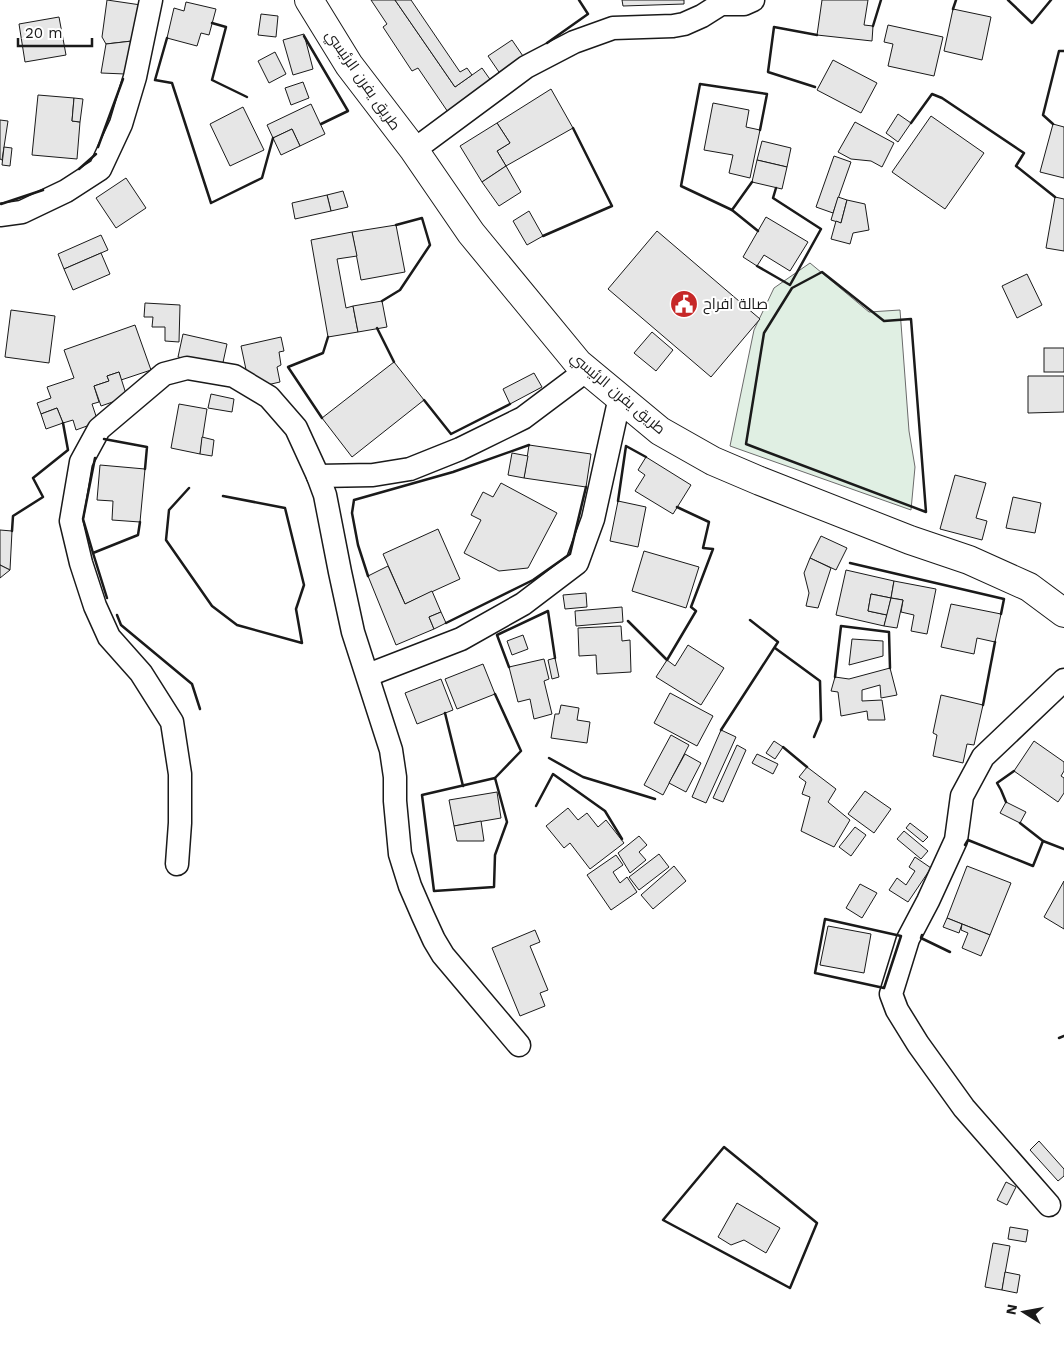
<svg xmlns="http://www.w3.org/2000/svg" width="1064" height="1352" font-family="'Work Sans',Cairo,sans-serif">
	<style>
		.green { fill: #e0efe3; stroke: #6a6a6a }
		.building { fill: #e6e6e6; stroke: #1a1a1a }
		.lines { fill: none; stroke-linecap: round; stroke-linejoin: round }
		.minor-casing { stroke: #1a1a1a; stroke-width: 25 }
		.secondary-casing { stroke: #1a1a1a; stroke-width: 30 }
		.minor { stroke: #fff; stroke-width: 22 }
		.secondary { stroke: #fff; stroke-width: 28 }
		.wall { stroke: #1a1a1a; stroke-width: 2.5 }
		.labels { text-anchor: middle; stroke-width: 4; stroke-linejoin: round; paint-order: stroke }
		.street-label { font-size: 15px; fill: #1a1a1a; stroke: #fff }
		.poi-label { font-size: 15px; fill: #1a1a1a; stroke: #fff; text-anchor: start }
	</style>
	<rect width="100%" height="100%" fill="#fff"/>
	<path class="green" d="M810 263 869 312 900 310 909 431 915 467 911 510 730 446 754 330 774 288Z"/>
	<g class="building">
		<path d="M107 0 141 5 132 41 106 44 102 37Z"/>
		<path d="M371 0H395L455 87 482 68 494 85 450 115 418 68 412 71 383 27 387 24Z"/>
		<path d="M395 0H411L460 72 467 68 472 75 455 87Z"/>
		<path d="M622 0H684V4L623 6Z"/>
		<path d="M822 0H868L864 25 873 26 872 41 817 35Z"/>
		<path d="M186 2 216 9 209 35 201 33 197 46 167 38 174 8 184 11Z"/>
		<path d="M953 9 991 17 982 60 944 51Z"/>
		<path d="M261 14 278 16 276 37 258 35Z"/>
		<path d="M59 17 66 55 25 62 19 24Z"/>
		<path d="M888 25 943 37 934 76 888 66 893 44 884 42Z"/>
		<path d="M304 34 313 69 293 75 283 40Z"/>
		<path d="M512 40 525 59 501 75 488 56Z"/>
		<path d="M132 41 125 74 101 73 106 44Z"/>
		<path d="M275 52 286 74 269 83 258 61Z"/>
		<path d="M833 60 877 83 861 113 817 90Z"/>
		<path d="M303 82 309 98 291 105 285 88Z"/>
		<path d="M551 89 573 128 506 166 497 151 510 143 497 123Z"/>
		<path d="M38 95 74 98 72 121 80 122 77 159 32 155Z"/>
		<path d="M74 98 83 99 80 122 72 121Z"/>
		<path d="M713 103 749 110 746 127 760 130 750 178 729 173 733 155 704 150Z"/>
		<path d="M311 104 325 134 300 146 292 129 273 138 267 125Z"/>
		<path d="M243 107 264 150 230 166 210 124Z"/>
		<path d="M898 114 911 123 898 142 886 133Z"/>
		<path d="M931 116 984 153 945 209 892 172Z"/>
		<path d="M0 120 8 121 2 160 0 159Z"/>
		<path d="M855 122 894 143 882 167 871 161 851 159 838 152Z"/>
		<path d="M497 123 510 143 497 151 506 166 482 182 460 146Z"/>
		<path d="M1053 124 1064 127V178L1040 172Z"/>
		<path d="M292 129 300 146 281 155 273 138Z"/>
		<path d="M762 141 791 148 787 167 757 160Z"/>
		<path d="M4 147 12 148 10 166 2 165Z"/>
		<path d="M834 156 851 162 833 213 816 207Z"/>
		<path d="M757 160 787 167 782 189 752 182Z"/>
		<path d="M506 166 521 192 499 206 482 182Z"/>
		<path d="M126 178 146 208 116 228 96 198Z"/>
		<path d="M343 191 348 207 331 211 327 195Z"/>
		<path d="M327 195 331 211 295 219 292 203Z"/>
		<path d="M838 197 847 200 841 223 831 220Z"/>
		<path d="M1055 197 1064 199V251L1046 248Z"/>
		<path d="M847 200 865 204 869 230 853 233 850 244 831 239 836 221 841 223Z"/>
		<path d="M529 211 543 236 527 245 513 221Z"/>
		<path d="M766 217 808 242 790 271 764 255 757 266 743 257Z"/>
		<path d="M396 225 405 272 361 280 352 232Z"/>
		<path d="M657 231 760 319 711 377 608 289Z"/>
		<path d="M352 232 357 256 337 259 346 308 353 306 358 332 328 337 311 240Z"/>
		<path d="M101 235 108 250 64 269 58 254Z"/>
		<path d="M101 253 110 274 73 290 64 269Z"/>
		<path d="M1027 274 1042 305 1017 318 1002 286Z"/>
		<path d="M382 301 387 327 358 332 353 306Z"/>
		<path d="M145 303 180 305 179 342 165 341V327H152L153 317H144Z"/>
		<path d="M11 310 55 316 49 363 5 357Z"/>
		<path d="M135 325 151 370 121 380 119 372 107 376 109 381 94 386 99 402 92 404 98 422 76 430 73 420 63 423 57 408 41 414 37 403 51 398 47 387 74 378 64 350Z"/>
		<path d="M652 332 673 350 656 371 634 353Z"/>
		<path d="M183 334 227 344 222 367 178 357Z"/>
		<path d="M281 337 284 351 279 352 281 365 277 367 280 382 258 387 248 379 241 346Z"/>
		<rect x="1044" y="348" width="20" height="24"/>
		<path d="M394 362 424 400 352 457 322 418Z"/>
		<path d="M119 372 127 397 101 406 94 386 109 381 107 376Z"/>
		<path d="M534 373 542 387 510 404 503 389Z"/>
		<path d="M1028 376H1064V412L1028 413Z"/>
		<path d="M211 394 234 399 232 412 208 408Z"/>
		<path d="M179 404 207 409 200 454 171 448Z"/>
		<path d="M57 408 63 423 46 429 41 414Z"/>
		<path d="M202 437 214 440 212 456 200 454Z"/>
		<path d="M529 445 591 454 586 487 524 478Z"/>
		<path d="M512 453 528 456 524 478 508 475Z"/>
		<path d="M646 457 691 485 673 514 635 491 645 475 638 470Z"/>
		<path d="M100 465 145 469 140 522 112 520 113 501 97 500Z"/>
		<path d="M955 475 986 483 976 518 987 521 982 540 940 529Z"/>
		<path d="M501 483 557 513 528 568 499 571 464 553 481 520 471 515 483 492 493 497Z"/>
		<path d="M1013 497 1041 503 1035 533 1006 528Z"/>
		<path d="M618 501 646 507 638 547 610 541Z"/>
		<path d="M438 529 460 579 405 604 383 554Z"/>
		<path d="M0 530 12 531 10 570 0 565Z"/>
		<path d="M821 536 847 548 836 570 810 558Z"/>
		<path d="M644 551 699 567 686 608 632 591Z"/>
		<path d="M810 558 831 568 818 608 806 606 809 593 804 573Z"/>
		<path d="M0 565 10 570 0 578Z"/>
		<path d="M388 566 405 604 432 591 441 612 429 617 434 629 396 645 368 576Z"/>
		<path d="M846 570 894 581 891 598 871 594 868 611 887 615 884 626 836 615Z"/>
		<path d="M894 581 936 589 927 634 911 631 914 615 901 612 903 600 891 598Z"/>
		<path d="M586 593 587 607 565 609 563 595Z"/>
		<path d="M871 594 891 598 887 615 868 611Z"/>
		<path d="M891 598 903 600 897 628 884 626Z"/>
		<path d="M951 604 1001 614 995 642 977 638 974 654 941 647Z"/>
		<path d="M622 607 623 622 576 626 575 611Z"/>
		<path d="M441 612 446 623 434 629 429 617Z"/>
		<path d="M621 626 622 641 630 640 631 672 597 674 596 655 579 656 578 628Z"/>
		<path d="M523 635 528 649 512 655 507 641Z"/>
		<path d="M852 639 883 641V656L849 665Z"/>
		<path d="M688 645 724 668 701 705 656 677 667 660 675 666Z"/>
		<path d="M555 658 559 677 552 679 548 660Z"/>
		<path d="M544 659 549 679 544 681 552 714 534 719 530 699 518 702 509 667Z"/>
		<path d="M483 664 495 694 457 709 445 679Z"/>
		<path d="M890 668 897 695 881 698 880 685 862 690V701L882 700 885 720H868L867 711 841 716 838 692 831 691 835 677 849 679Z"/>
		<path d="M441 679 453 710 417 724 405 693Z"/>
		<path d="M670 693 713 716 697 746 654 723Z"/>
		<path d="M941 695 983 705 974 745 967 744 963 763 933 756 937 735 933 733Z"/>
		<path d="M561 705 579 708 577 720 590 722 587 743 551 738 555 714H559Z"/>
		<path d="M721 730 736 737 706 803 692 797Z"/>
		<path d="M671 735 689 745 663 795 644 785Z"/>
		<path d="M774 741 783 747 775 759 766 753Z"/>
		<path d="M1034 741 1064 762V771L1061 776 1064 778V793L1058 802 1014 771Z"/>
		<path d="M737 745 746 750 723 802 713 798Z"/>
		<path d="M685 754 701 763 686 792 669 783Z"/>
		<path d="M757 754 778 764 773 774 752 763Z"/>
		<path d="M807 767 836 789 828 802 850 820 834 847 801 831 810 797 802 794 806 782 799 777Z"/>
		<path d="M865 791 891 809 874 833 848 814Z"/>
		<path d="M497 792 501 818 454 826 449 800Z"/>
		<path d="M1006 802 1026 812 1020 823 1000 813Z"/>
		<path d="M568 808 578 820 587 813 598 827 606 820 624 843 590 869 570 843 564 848 546 826Z"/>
		<path d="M481 821 484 841H457L454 826Z"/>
		<path d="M910 823 928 837 923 842 906 828Z"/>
		<path d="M855 827 866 835 851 856 839 847Z"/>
		<path d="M904 831 928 851 921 859 897 839Z"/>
		<path d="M639 836 647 845 639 852 646 860 630 873 618 853Z"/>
		<path d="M659 854 669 867 639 890 629 877Z"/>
		<path d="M616 855 623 865 613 872 620 883 627 877 637 892 611 910 587 875Z"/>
		<path d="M915 857 931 868 908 902 889 890 897 878 906 885 915 871 909 867Z"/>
		<path d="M674 866 686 881 653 909 641 895Z"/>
		<path d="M967 866 1011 883 990 935 947 918Z"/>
		<path d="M1064 881V929L1044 917Z"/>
		<path d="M860 884 877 893 862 918 846 908Z"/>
		<path d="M947 918 962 924 959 933 943 927Z"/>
		<path d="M962 924 990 935 981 956 962 948 968 933 961 930Z"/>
		<path d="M828 926 871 934 864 973 820 965Z"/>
		<path d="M535 930 540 942 530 946 548 990 540 993 545 1006 520 1016 492 948Z"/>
		<path d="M1039 1141 1064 1169V1176L1058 1181 1030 1150Z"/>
		<path d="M1006 1182 1016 1187 1007 1205 997 1200Z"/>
		<path d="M737 1203 780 1228 766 1253 744 1240 731 1245 718 1237Z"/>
		<path d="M1010 1227 1028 1230 1026 1242 1008 1239Z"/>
		<path d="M993 1243 1010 1246 1002 1290 985 1287Z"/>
		<path d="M1005 1272 1020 1275 1017 1293 1002 1290Z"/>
	</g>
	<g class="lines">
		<g class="minor-casing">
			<g id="minor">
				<path d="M414 150 526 67 574 42 613 28 673 26 684 24 702 16 721 4H744L753 0"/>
				<path d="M0 215 22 212 66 191 100 169 121 124 135 77 151 0"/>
				<path d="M318 476 373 475 410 469 460 449 523 418 587 370"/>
				<path d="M368 675 461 639 523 604 577 563 593 519 620 397"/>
				<path d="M177 864 180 823V774L172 722 141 673 109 637 95 606 81 563 71 521 81 462 99 429 164 374 187 368 234 376 269 397 296 428 318 476 325 495 340 572 353 632 391 750 395 777V801L400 854 410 886 423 916 434 940 443 955 519 1045"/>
				<path d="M1049 1205 964 1108 918 1044 897 1010 891 994 908 939 928 901 956 840 962 796 983 757 1064 680"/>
			</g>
		</g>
		<g class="secondary-casing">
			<path id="secondary" d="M309 0 349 65 414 150 471 233 578 363 660 431 713 461 760 481 910 540 969 560 1029 587 1064 613"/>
		</g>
		<use href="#minor" class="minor"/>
		<use href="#secondary" class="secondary"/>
		<g class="wall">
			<path d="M1008 0 1032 23 1051 0"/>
			<path d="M953 9 956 0"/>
			<path d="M212 23 226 27 212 80 247 97"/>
			<path d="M873 26 881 0"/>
			<path d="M304 36 348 111 321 124"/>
			<path d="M167 38 155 80 172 83 211 203 262 178 273 138"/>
			<path d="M547 43 588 14 579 0"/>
			<path d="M815 87 768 72 774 27 817 35"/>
			<path d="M911 123 932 94 942 98 1024 153 1016 166 1055 197"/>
			<path d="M1053 124 1043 115 1059 51H1064"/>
			<path d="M98 147 123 79"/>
			<path d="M79 169 96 154"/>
			<path d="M752 182 732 210 758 231"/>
			<path d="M1 204 43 190"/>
			<path d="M732 210 681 186 700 84 767 94 760 130"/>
			<path d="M543 236 612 206 573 128"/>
			<path d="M757 266 790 285 821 229 773 198 776 188"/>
			<path d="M822 272 884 321 911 319 926 512 746 444 764 333 792 288Z"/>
			<path d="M382 301 400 290 430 245 422 218 396 225"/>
			<path d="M377 328 394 362"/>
			<path d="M424 400 451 434 510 404"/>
			<path d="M322 418 288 367 323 353 328 337"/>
			<path d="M104 439 147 447 145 469"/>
			<path d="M189 488 169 510 166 540 212 606 237 625 302 643 296 609 304 585 285 508 223 496"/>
			<path d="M618 501 626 446 646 457"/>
			<path d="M12 531 13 516 43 497 33 478 68 450 63 423"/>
			<path d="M93 553 83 519 95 458"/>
			<path d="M850 563 1004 599 1001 614"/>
			<path d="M368 576 358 545 352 513 354 500 453 472 529 445"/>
			<path d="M107 598 93 553 138 535 140 522"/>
			<path d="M117 615 121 625 192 684 200 709"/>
			<path d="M628 621 667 660 696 611 691 607 713 549 703 548 709 522 677 507"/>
			<path d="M446 623 533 580 570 554 586 487"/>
			<path d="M775 648 820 681 821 720 814 737"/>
			<path d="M509 667 497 635 548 611 555 658"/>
			<path d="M835 677 841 626 889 632 890 668"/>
			<path d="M495 694 521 751 495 778"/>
			<path d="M983 705 995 642"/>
			<path d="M445 713 463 786"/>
			<path d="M721 730 778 642 750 620"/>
			<path d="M783 747 807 767"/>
			<path d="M549 758 583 777 655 799"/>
			<path d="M495 778 507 822 495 855 494 887 434 891 422 795Z"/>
			<path d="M1006 802 1001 790 997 783 1014 771"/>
			<path d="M536 806 553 774 605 811 622 839"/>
			<path d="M1020 823 1043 841 1064 849"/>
			<path d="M965 845 968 840 1033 866 1043 841"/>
			<path d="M825 919 901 936 884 988 815 973Z"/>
			<path d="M922 935 921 938 950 952"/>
			<path d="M1059 1038 1064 1036"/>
			<path d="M724 1147 817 1223 790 1288 663 1220Z"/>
		</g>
	</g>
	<defs>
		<g id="civic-disc" transform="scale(1.4375)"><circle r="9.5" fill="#c62828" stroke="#fff"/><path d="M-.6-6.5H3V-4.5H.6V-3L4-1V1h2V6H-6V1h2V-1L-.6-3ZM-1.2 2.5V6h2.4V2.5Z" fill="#fff"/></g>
	</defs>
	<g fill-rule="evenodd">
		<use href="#civic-disc" x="684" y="304"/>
	</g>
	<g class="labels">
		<g class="street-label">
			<text transform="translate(363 80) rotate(55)" y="5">طريق يفرن الرئيسي</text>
			<text transform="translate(618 393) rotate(40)" y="5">طريق يفرن الرئيسي</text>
		</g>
		<g class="poi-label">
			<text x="703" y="309">صالة افراح</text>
		</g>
	</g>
	<g transform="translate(1024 1312) rotate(281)" stroke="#ffffff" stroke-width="4" paint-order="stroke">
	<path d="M0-4L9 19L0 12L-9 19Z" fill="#1a1a1a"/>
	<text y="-8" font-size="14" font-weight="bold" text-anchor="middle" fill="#1a1a1a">N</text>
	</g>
	<path d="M18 38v8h74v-8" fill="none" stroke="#1a1a1a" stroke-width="2.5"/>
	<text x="25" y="38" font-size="15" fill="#1a1a1a" stroke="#ffffff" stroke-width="4" paint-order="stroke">20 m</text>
</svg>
